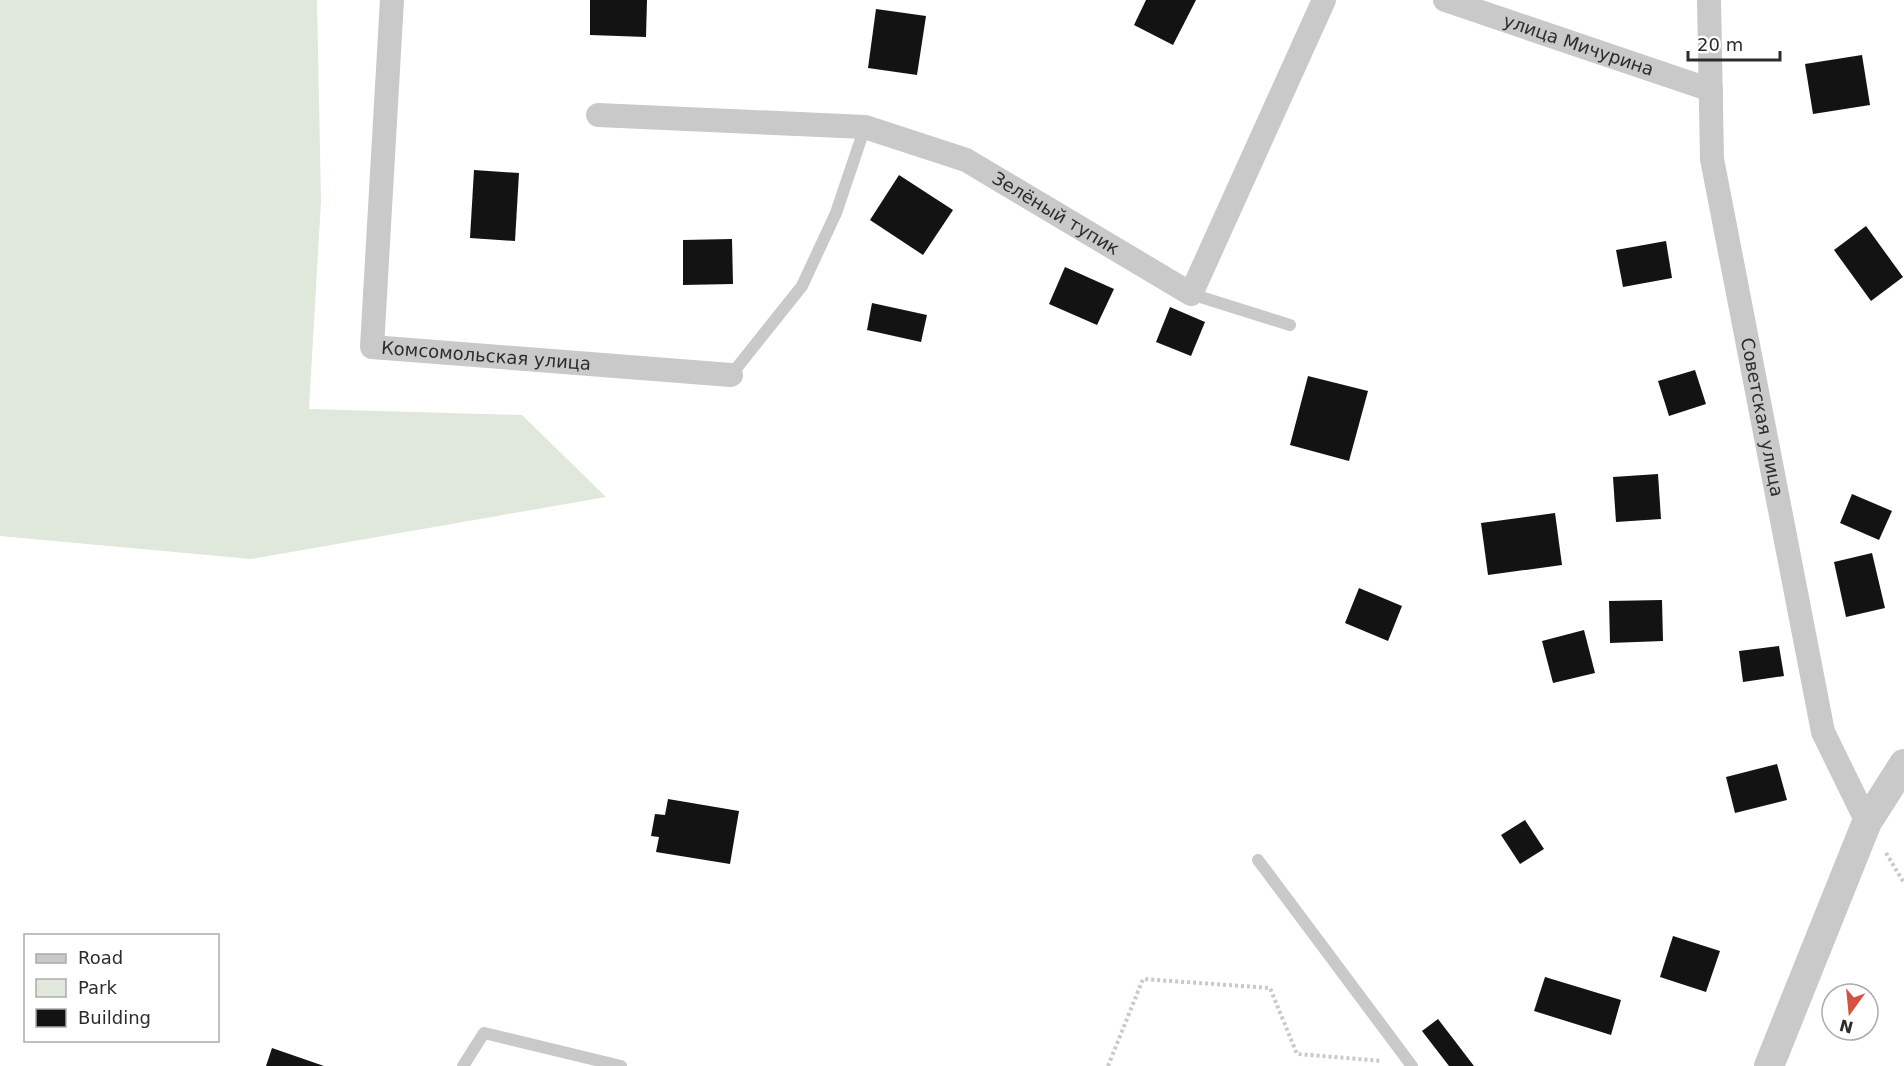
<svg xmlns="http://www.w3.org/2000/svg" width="1904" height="1066" font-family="'DejaVu Sans',sans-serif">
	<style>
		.green { fill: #dfe8da }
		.building { fill: #131313 }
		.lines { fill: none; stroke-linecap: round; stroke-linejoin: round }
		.path { stroke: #c9c9c9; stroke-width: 4; stroke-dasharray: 3 3; stroke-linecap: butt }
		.service { stroke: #c9c9c9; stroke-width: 12 }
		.minor { stroke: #c9c9c9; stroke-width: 24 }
		.tertiary { stroke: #c9c9c9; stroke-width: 30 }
		.labels { text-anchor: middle; stroke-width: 6; stroke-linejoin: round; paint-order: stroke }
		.street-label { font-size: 18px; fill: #2c2c2c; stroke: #fff }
	</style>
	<rect width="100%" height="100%" fill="#fff"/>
	<path class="green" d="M0 0H317L321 201 309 409 522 415 606 497 251 559 0 536Z"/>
	<g class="building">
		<path d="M590 0H647L646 37 590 35Z"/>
		<path d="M1146 0H1196L1173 45 1134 25Z"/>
		<path d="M876 9 926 16 917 75 868 68Z"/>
		<path d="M1862 55 1870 105 1813 114 1805 64Z"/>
		<path d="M474 170 519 173 515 241 470 238Z"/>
		<path d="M899 175 953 210 923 255 870 220Z"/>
		<path d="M1866 226 1903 277 1871 301 1834 250Z"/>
		<path d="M732 239 733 284 683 285V240Z"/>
		<path d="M1666 241 1672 278 1623 287 1616 250Z"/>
		<path d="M1065 267 1114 289 1097 325 1049 304Z"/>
		<path d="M872 303 927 315 921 342 867 330Z"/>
		<path d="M1170 307 1205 322 1191 356 1156 342Z"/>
		<path d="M1695 370 1706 404 1669 416 1658 381Z"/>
		<path d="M1308 376 1368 391 1349 461 1290 445Z"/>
		<path d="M1658 474 1661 519 1616 522 1613 477Z"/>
		<path d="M1852 494 1892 511 1879 540 1840 523Z"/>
		<path d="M1555 513 1562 565 1488 575 1481 523Z"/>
		<path d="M1872 553 1885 608 1846 617 1834 562Z"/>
		<path d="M1359 588 1402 606 1388 641 1345 623Z"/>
		<path d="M1662 600 1663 641 1610 643 1609 601Z"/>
		<path d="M1584 630 1595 673 1553 683 1542 641Z"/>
		<path d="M1779 646 1784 676 1743 682 1739 651Z"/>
		<path d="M1777 764 1787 800 1735 813 1726 777Z"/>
		<path d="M668 799 739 811 730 864 656 852 659 837 651 836 655 814 665 815Z"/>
		<path d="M1525 820 1544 849 1520 864 1501 835Z"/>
		<path d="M1673 936 1720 951 1706 992 1660 977Z"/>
		<path d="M1545 977 1621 1000 1611 1035 1534 1011Z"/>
		<path d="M1438 1019 1474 1066H1449L1422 1031Z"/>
		<path d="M272 1048 324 1066H266Z"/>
	</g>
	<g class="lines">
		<g class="path">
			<path d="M1886 853 1904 883"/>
			<path d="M1108 1066 1143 979 1270 988 1297 1054 1382 1061"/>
		</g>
		<g class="service">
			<path d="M1191 294 1290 325"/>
			<path d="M731 375 802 286 836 213 865 127"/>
			<path d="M1258 860 1412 1066"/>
			<path d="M463 1066 484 1033 621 1066"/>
		</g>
		<g class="minor">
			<path id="s1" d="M392 0 372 347 731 375"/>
			<path id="s2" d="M1445 0 1711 90"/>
			<path id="s3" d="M1709 0 1712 159 1823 732 1867 822"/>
			<path id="s4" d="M598 115 865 127 966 160 1191 294 1324 0"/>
		</g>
		<path class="tertiary" d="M1769 1066 1867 822 1904 764"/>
	</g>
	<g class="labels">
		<g class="street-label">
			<text dy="6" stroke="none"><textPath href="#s2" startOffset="141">улица Мичурина</textPath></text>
			<text dy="6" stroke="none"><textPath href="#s4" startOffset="478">Зелёный тупик</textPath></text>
			<text dy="6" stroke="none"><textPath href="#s1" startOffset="462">Комсомольская улица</textPath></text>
			<text dy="6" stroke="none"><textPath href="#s3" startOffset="422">Советская улица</textPath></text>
		</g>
	</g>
	<rect x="24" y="934" width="195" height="108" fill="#ffffff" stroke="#ababab" stroke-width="1.5"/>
	<rect x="36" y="954" width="30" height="9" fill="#c9c9c9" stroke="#ababab" stroke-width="1.5"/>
	<text x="78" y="964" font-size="18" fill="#2c2c2c">Road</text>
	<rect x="36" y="979" width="30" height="18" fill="#dfe8da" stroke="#ababab" stroke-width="1.5"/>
	<text x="78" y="994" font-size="18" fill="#2c2c2c">Park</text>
	<rect x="36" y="1009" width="30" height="18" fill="#131313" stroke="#ababab" stroke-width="1.5"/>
	<text x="78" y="1024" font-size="18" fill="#2c2c2c">Building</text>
	<g transform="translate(1850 1012) rotate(195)"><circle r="28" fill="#ffffff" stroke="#ababab" stroke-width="1.5"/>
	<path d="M0-4.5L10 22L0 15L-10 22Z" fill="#d3533e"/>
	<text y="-9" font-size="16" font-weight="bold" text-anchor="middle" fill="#2c2c2c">N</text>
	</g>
	<path d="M1688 51v9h92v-9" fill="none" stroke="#2c2c2c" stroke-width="3"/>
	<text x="1697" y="51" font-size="18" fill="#2c2c2c" stroke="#ffffff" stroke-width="4.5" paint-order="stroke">20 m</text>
</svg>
